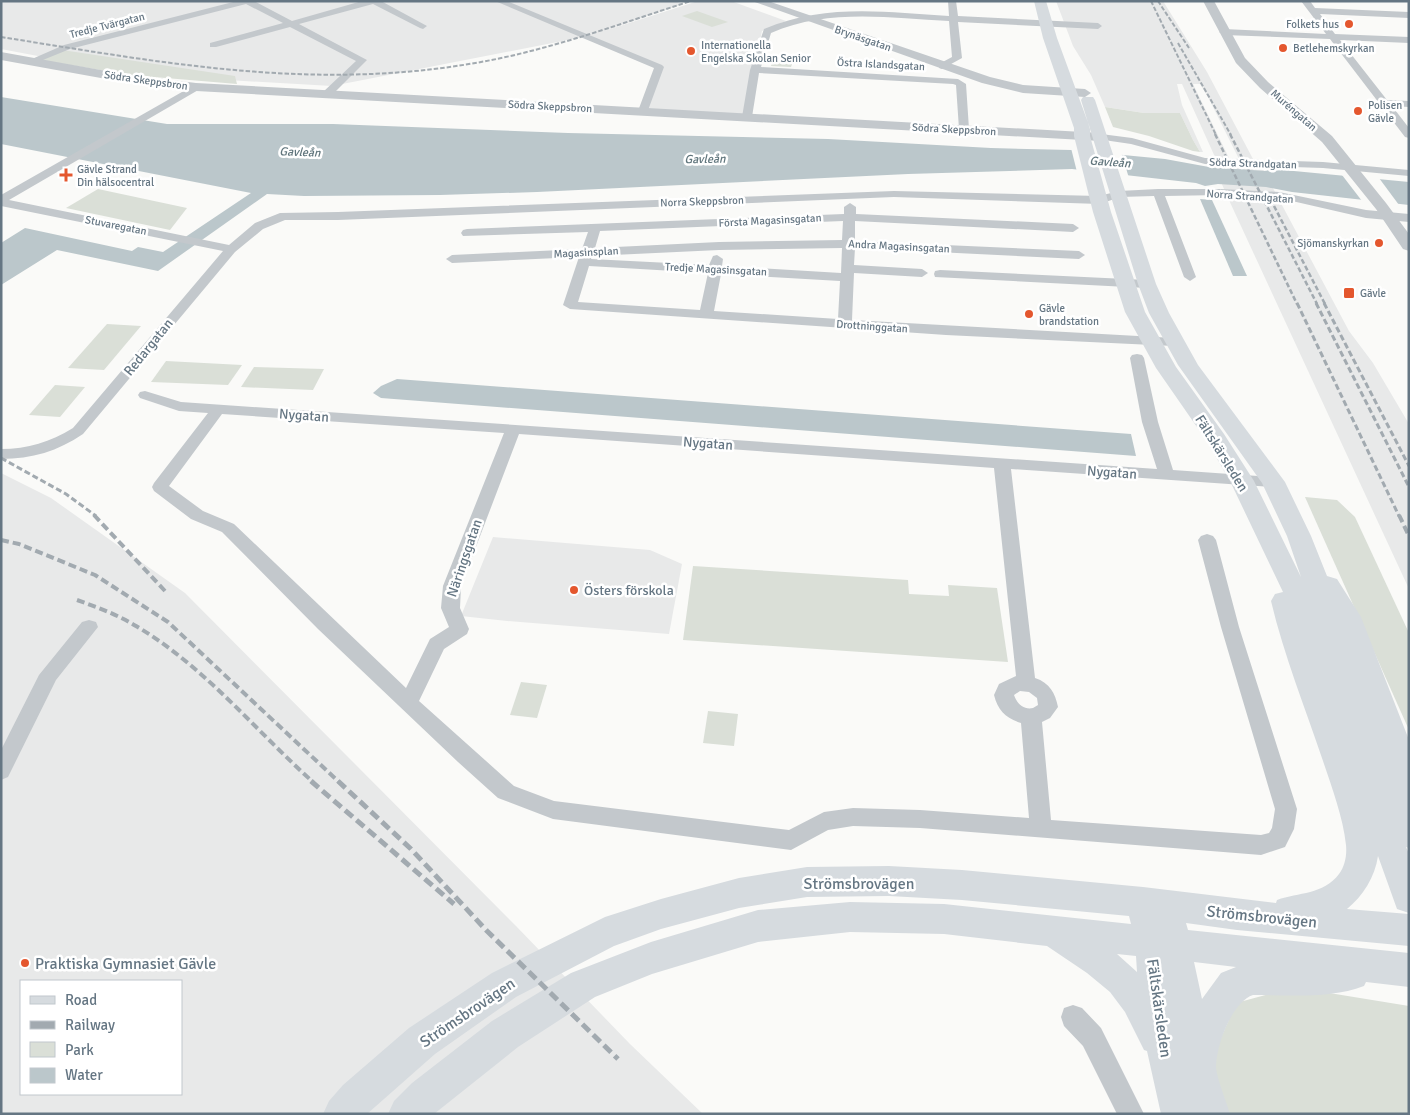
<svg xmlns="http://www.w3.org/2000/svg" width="1410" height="1115" font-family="Signika,sans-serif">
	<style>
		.built { fill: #e8e9e9; fill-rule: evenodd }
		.green { fill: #dadfd7 }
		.water { fill: #bbc7cb }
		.pier { fill: #fafaf8 }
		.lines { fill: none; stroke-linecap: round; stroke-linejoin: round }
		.minor { fill: #c3c8cc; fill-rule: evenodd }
		.tertiary { fill: #c3c8cc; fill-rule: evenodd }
		.secondary { fill: #d6dbdf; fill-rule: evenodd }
		.rail-far4 { stroke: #a2aab0; stroke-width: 2; stroke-dasharray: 4.5 2; stroke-linecap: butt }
		.rail-far3 { stroke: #a2aab0; stroke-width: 2.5; stroke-dasharray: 5 2.5; stroke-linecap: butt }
		.rail-far2 { stroke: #a2aab0; stroke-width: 3; stroke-dasharray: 6 3; stroke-linecap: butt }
		.rail-far1 { stroke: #a2aab0; stroke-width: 4; stroke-dasharray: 8 4; stroke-linecap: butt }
		.rail { stroke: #a2aab0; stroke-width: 5; stroke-dasharray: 10 5; stroke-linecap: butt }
		.poi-dot { fill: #e4572e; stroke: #fff; stroke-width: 2 }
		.labels { text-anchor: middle; stroke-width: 5; stroke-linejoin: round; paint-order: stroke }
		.far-poi-label { font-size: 11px; fill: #657683; stroke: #fff; text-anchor: start }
		.far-street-label { font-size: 11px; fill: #657683; stroke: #fff }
		.far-water-label { font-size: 12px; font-style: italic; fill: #60757c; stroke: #fff }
		.street-label { font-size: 14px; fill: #657683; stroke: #fff }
		.poi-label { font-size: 14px; fill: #657683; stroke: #fff; text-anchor: start }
		.near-street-label { font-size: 16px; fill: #657683; stroke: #fff }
		.near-poi-label { font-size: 16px; fill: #657683; stroke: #fff; text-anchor: start }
	</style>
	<rect width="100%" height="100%" fill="#fafaf8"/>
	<g class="built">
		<path d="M1 1H674L683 4 601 32 698 1H731L786 21 762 31 744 116 646 110 661 66 588 36 332 86 227 80 59 60 1 49Z"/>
		<path d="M1056 1H1163L1207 72 1253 159 1258 160 1349 331 1373 363 1409 424V589L1228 198 1210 157H1215L1182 84H1177L1182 105 1203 152H1200L1193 140 1180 113H1144L1105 107 1091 75 1073 46ZM1193 84H1200L1208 97 1239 159 1229 158Z"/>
		<path d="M1 473 51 498 185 593 516 926 630 1044 703 1114H1ZM21 981H181V1094H21Z"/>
		<path d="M493 537 650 550 682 564 669 634 507 621 461 616Z"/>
	</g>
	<g class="green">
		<path d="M697 11 728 22 712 27 682 16Z"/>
		<path d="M62 50 235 76 237 84 130 75 40 60Z"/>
		<path d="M775 55 795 56 791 67 771 66Z"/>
		<path d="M1105 107 1144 113H1180L1193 140 1200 152 1193 151 1149 136 1113 127Z"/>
		<path d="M98 189 187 208 170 230 66 208Z"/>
		<path d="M107 324 141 326 104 370 68 368Z"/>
		<path d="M166 361 242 365 228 385 151 382Z"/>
		<path d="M254 367 324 369 313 390 241 387Z"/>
		<path d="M55 385 85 387 60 417 29 415Z"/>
		<path d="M1305 497 1337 500 1355 517 1409 633V730Z"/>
		<path d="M693 566 908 580 909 594 949 596 948 585 997 588 1008 662 683 640Z"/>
		<path d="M521 682 547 685 537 718 510 715Z"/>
		<path d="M708 711 738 714 734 746 703 743Z"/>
		<path d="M1317 991 1409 1006V1114H1226L1212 1059 1236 1003 1277 992Z"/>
	</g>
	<g class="water">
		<path d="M1 97 167 124H333L568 133 828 139 991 148 1071 150 1165 159 1209 167 1265 171 1273 169 1409 182V205L1292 192 1266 187 1218 184 1205 186 1196 183 1072 169 908 174 537 192 440 195 304 196 267 194 158 271 57 250 1 285V243L25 228 132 251 138 247 163 252 251 193 1 144Z"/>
		<path d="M1200 199 1212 200 1247 276H1233Z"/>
		<path d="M397 379 1131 434 1136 456 381 398 373 393 381 386Z"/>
	</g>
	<g class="pier">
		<path d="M1071 148 1121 152 1129 178 1077 172Z"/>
		<path d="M1342 175 1379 178 1399 205 1362 201Z"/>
	</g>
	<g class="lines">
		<g class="minor">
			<path d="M237 1H254L292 21 362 1H381L427 26 423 29 420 28 373 4 299 24 367 60 331 96H323V92L356 61 290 27 216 47H210V43L283 23 246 4 70 49 33 64H27L25 62 64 45Z"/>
			<path d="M495 1H507L662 65 664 67 647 113 643 114 638 111 654 68Z"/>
			<path d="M948 1H956L958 16 1098 23 1102 26 1098 29 958 22 962 58 942 69 939 68V64L952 57 949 21C889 18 828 8 771 33L761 67 958 79 966 84 969 129 964 132 959 129 956 85 953 84 759 73 752 117 747 120 742 117 750 70 764 29C825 3 885 12 949 16Z"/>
			<path d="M1301 1H1310L1315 8 1409 12V18L1320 14 1335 34 1409 37V43L1340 40 1387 100 1409 101V107L1392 106 1409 128V138L1405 137 1330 39 1224 35 1219 32 1224 29 1326 34Z"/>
			<path d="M196 84 201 87 200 89 9 200 229 245 255 223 280 213 338 212 894 191 1099 196 1119 191 1158 189H1220L1279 192 1366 210 1409 214V222L1366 218 1279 198 1220 195 1165 196 1196 277 1190 281 1184 277 1154 196 1120 197 1100 204 894 197 338 220H285L263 229 235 252 83 434C58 451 32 459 1 459V449C28 449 50 442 73 428L223 251 1 206V195Z"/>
			<path d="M1101 134 1132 138 1205 158 1323 162 1409 170V176L1323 168 1205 164 1131 144 1097 139 1096 137 1097 135Z"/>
			<path d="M850 203 856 207V214L1073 224 1079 228 1073 232 855 221V241L1079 251 1085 255 1079 259 855 248 854 265 922 269 928 273 922 277 854 273 852 320 1174 338 1181 342 1174 346 946 335 570 309 563 305 579 257 452 263 446 259 452 255 582 249 588 232 463 236 461 233 463 230 467 229 844 214V207ZM843 221 842 240 719 242 595 248 600 231ZM842 248 841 273 722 266 723 259 717 255 713 256 709 265 591 259 592 256 719 250ZM589 266 708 273 700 310 578 302ZM721 274 840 281 838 319 714 311Z"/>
			<path d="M940 270 1147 280 1154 284 1147 288 935 277 934 274 935 271Z"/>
			<path d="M1137 354 1142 355 1144 358 1158 422 1173 470 1273 477 1279 478 1281 482 1279 486 1273 487 1011 469 1035 678C1050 683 1055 693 1058 707L1050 718 1042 722 1051 820 1261 835 1269 833 1272 828 1275 809 1221 627 1198 540 1201 536 1207 534 1213 536 1216 540 1239 627 1297 809 1294 829 1285 847 1261 855 920 828 853 826 828 830 791 850 553 819 498 798 458 762 318 629 222 532 191 519 154 491 152 487 154 483 208 413 179 411 140 398 138 395 140 392 145 391 181 402 1157 469 1142 422 1130 358 1132 355ZM222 414 504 433 443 586 441 608 449 627 430 639 406 688 234 524 203 511 169 486ZM519 434 994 468 1016 676 999 684 994 695C998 711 1006 718 1021 723L1029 818 920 810 853 808 824 812 789 830 554 801 514 786 419 701 444 649 467 634 469 629 460 608 461 586ZM1020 691 1029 692 1037 698 1038 705 1033 708C1024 710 1017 704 1014 695Z"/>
			<path d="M89 620 96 622 98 627 56 680 8 777 1 780V750L39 675 82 622Z"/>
			<path d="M1073 1005 1082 1008 1101 1028 1144 1114H1117L1083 1046 1064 1026 1061 1017 1064 1008Z"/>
		</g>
		<g class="tertiary">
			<path d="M752 1H768L990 77 1023 85 1085 89 1091 93 1085 97 1023 93 982 83Z"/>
			<path d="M1203 1H1214L1245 58 1268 82 1332 136 1386 203 1409 234V251L1403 249 1376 209 1322 142 1260 88 1236 63Z"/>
			<path d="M1 52 123 74 196 83 1101 133 1108 137 1101 141 196 91 123 82 1 60Z"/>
		</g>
		<path class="secondary" d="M1034 1H1046L1057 38 1090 128V136L1111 212 1145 312 1176 367 1224 434 1254 481 1301 577 1287 536 1262 483 1178 365 1149 313 1138 284 1081 100 1083 97H1093L1095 100 1156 284 1169 313 1198 365 1285 482 1311 536 1327 576 1337 579 1361 617 1409 740V848L1406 847 1409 854V913L1397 909 1378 856C1375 877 1363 896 1347 909L1409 914V946L1237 930 1186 923 1188 930 1409 953V987L1366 982 1364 986C1330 999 1289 995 1253 995 1232 1002 1217 1044 1216 1065 1215 1074 1227 1103 1230 1114H1161L1147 1051 1144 1050 1125 1012 1110 992 1087 973 1047 946 944 934 850 932 758 942 652 974 595 997 518 1047 434 1114H388L394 1101 412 1083 492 1021 571 973 651 942 758 910 850 902 944 904 1131 924 1129 916 962 900 889 896 807 897 739 908 661 929 614 946 516 997 435 1054 367 1114H323L329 1101 343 1085 409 1028 492 973 605 917 661 899 739 878 807 867 889 866 962 870 1143 887 1276 903 1277 900C1299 892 1323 895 1339 874 1345 866 1347 855 1346 845 1343 817 1332 788 1323 761 1305 707 1284 656 1271 601L1275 594 1283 592 1230 481 1206 440 1156 368 1125 312 1093 212 1074 136V128L1043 38ZM1117 954 1136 956 1137 972ZM1194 962 1236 967 1221 973 1202 999Z"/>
		<g class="rail-far4">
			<path d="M1151 1 1216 135"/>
			<path d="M1158 1 1189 48"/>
			<path d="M1 37C165 63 314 92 481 62 553 49 622 23 691 1"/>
			<path d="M1178 43 1231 135"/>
		</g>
		<g class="rail-far3">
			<path d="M1215 134 1297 304"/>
			<path d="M1230 134 1317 304"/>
			<path d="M1274 206 1325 304"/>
		</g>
		<g class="rail-far2">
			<path d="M1297 303 1399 516"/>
			<path d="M1316 303 1409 487"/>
			<path d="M1324 303 1409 466"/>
			<path d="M1 458 66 494 96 516"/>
		</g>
		<g class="rail-far1">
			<path d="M94 515 165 591"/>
			<path d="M1399 515 1409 536"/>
			<path d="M1 540 19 544 95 575 168 622 339 782"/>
			<path d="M77 600C97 607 118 615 136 626 204 666 255 730 313 782"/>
		</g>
		<g class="rail">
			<path d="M311 781 454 904"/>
			<path d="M338 781 411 849 487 931 618 1059"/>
		</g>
	</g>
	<g class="poi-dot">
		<circle cx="1349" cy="24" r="5"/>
		<circle cx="1283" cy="48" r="5"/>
		<circle cx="691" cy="51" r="5"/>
		<circle cx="1358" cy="111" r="5"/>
		<path d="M63.5 167.5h5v5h5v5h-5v5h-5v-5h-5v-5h5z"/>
		<circle cx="1379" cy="243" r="5"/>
		<rect x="1343" y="287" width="12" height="12" rx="2.5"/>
		<circle cx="1029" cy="314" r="5"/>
		<circle cx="574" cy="590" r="5"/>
		<circle cx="25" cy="963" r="5"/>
	</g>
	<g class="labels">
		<g class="far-poi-label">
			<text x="1339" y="28" text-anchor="end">Folkets hus</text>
			<text x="701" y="49">Internationella<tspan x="701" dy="13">Engelska Skolan Senior</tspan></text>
			<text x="1293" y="52">Betlehemskyrkan</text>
			<text x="1368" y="109">Polisen<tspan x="1368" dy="13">Gävle</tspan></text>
			<text x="77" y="173">Gävle Strand<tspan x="77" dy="13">Din hälsocentral</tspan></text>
			<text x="1369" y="247" text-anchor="end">Sjömanskyrkan</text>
			<text x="1360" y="297">Gävle</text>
			<text x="1039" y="312">Gävle<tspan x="1039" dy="13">brandstation</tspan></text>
		</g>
		<g class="far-street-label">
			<text transform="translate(107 25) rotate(-14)" y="4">Tredje Tvärgatan</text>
			<text transform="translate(863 38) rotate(19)" y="4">Brynäsgatan</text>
			<text transform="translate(881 64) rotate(3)" y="4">Östra Islandsgatan</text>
			<text transform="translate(146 80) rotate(8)" y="4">Södra Skeppsbron</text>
			<text transform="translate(550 106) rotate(3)" y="4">Södra Skeppsbron</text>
			<text transform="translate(1294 110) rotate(41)" y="4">Muréngatan</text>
			<text transform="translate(954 129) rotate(3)" y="4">Södra Skeppsbron</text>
			<text transform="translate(1253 163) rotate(2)" y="4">Södra Strandgatan</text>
			<text transform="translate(1250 196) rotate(4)" y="4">Norra Strandgatan</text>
			<text transform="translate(702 201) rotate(-2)" y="4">Norra Skeppsbron</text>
			<text transform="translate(770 220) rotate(-3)" y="4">Första Magasinsgatan</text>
			<text transform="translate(116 225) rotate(11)" y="4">Stuvaregatan</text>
			<text transform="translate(899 246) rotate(3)" y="4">Andra Magasinsgatan</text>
			<text transform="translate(586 252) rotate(-3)" y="4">Magasinsplan</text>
			<text transform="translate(716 269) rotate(3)" y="4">Tredje Magasinsgatan</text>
			<text transform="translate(872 326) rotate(4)" y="4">Drottninggatan</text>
		</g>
		<g class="far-water-label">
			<text transform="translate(300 152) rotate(2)" y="4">Gavleån</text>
			<text transform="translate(705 159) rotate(-1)" y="4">Gavleån</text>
			<text transform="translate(1110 162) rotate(4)" y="4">Gavleån</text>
		</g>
		<g class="street-label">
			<text transform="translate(148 347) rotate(-51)" y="5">Redargatan</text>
			<text transform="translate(304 415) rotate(4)" y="5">Nygatan</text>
			<text transform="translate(708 443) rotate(4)" y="5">Nygatan</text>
			<text transform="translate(1222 453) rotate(58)" y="5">Fältskärsleden</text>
			<text transform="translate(1112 472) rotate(4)" y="5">Nygatan</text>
			<text transform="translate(464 558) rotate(-71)" y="5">Näringsgatan</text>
		</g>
		<g class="poi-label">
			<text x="584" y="595">Östers förskola</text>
		</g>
		<g class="near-street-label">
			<text x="859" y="889">Strömsbrovägen</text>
			<text transform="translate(1262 916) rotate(6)" y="6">Strömsbrovägen</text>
			<text transform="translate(1160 1008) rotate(82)" y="6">Fältskärsleden</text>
			<text transform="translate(467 1012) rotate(-34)" y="6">Strömsbrovägen</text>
		</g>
		<g class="near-poi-label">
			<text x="35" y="969">Praktiska Gymnasiet Gävle</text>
		</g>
	</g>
	<rect width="1410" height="1115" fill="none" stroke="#657683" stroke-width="5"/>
	<rect x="20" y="980" width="162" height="115" fill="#ffffff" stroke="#c1c8cd"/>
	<rect x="30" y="996" width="25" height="8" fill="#d6dbdf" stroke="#c1c8cd"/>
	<text x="65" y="1005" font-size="15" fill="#657683">Road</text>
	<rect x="30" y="1021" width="25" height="8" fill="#a2aab0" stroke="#c1c8cd"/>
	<text x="65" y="1030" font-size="15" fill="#657683">Railway</text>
	<rect x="30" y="1042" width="25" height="15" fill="#dadfd7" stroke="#c1c8cd"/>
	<text x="65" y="1055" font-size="15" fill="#657683">Park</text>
	<rect x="30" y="1068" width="25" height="15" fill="#bbc7cb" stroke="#c1c8cd"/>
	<text x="65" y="1080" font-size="15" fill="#657683">Water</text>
</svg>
